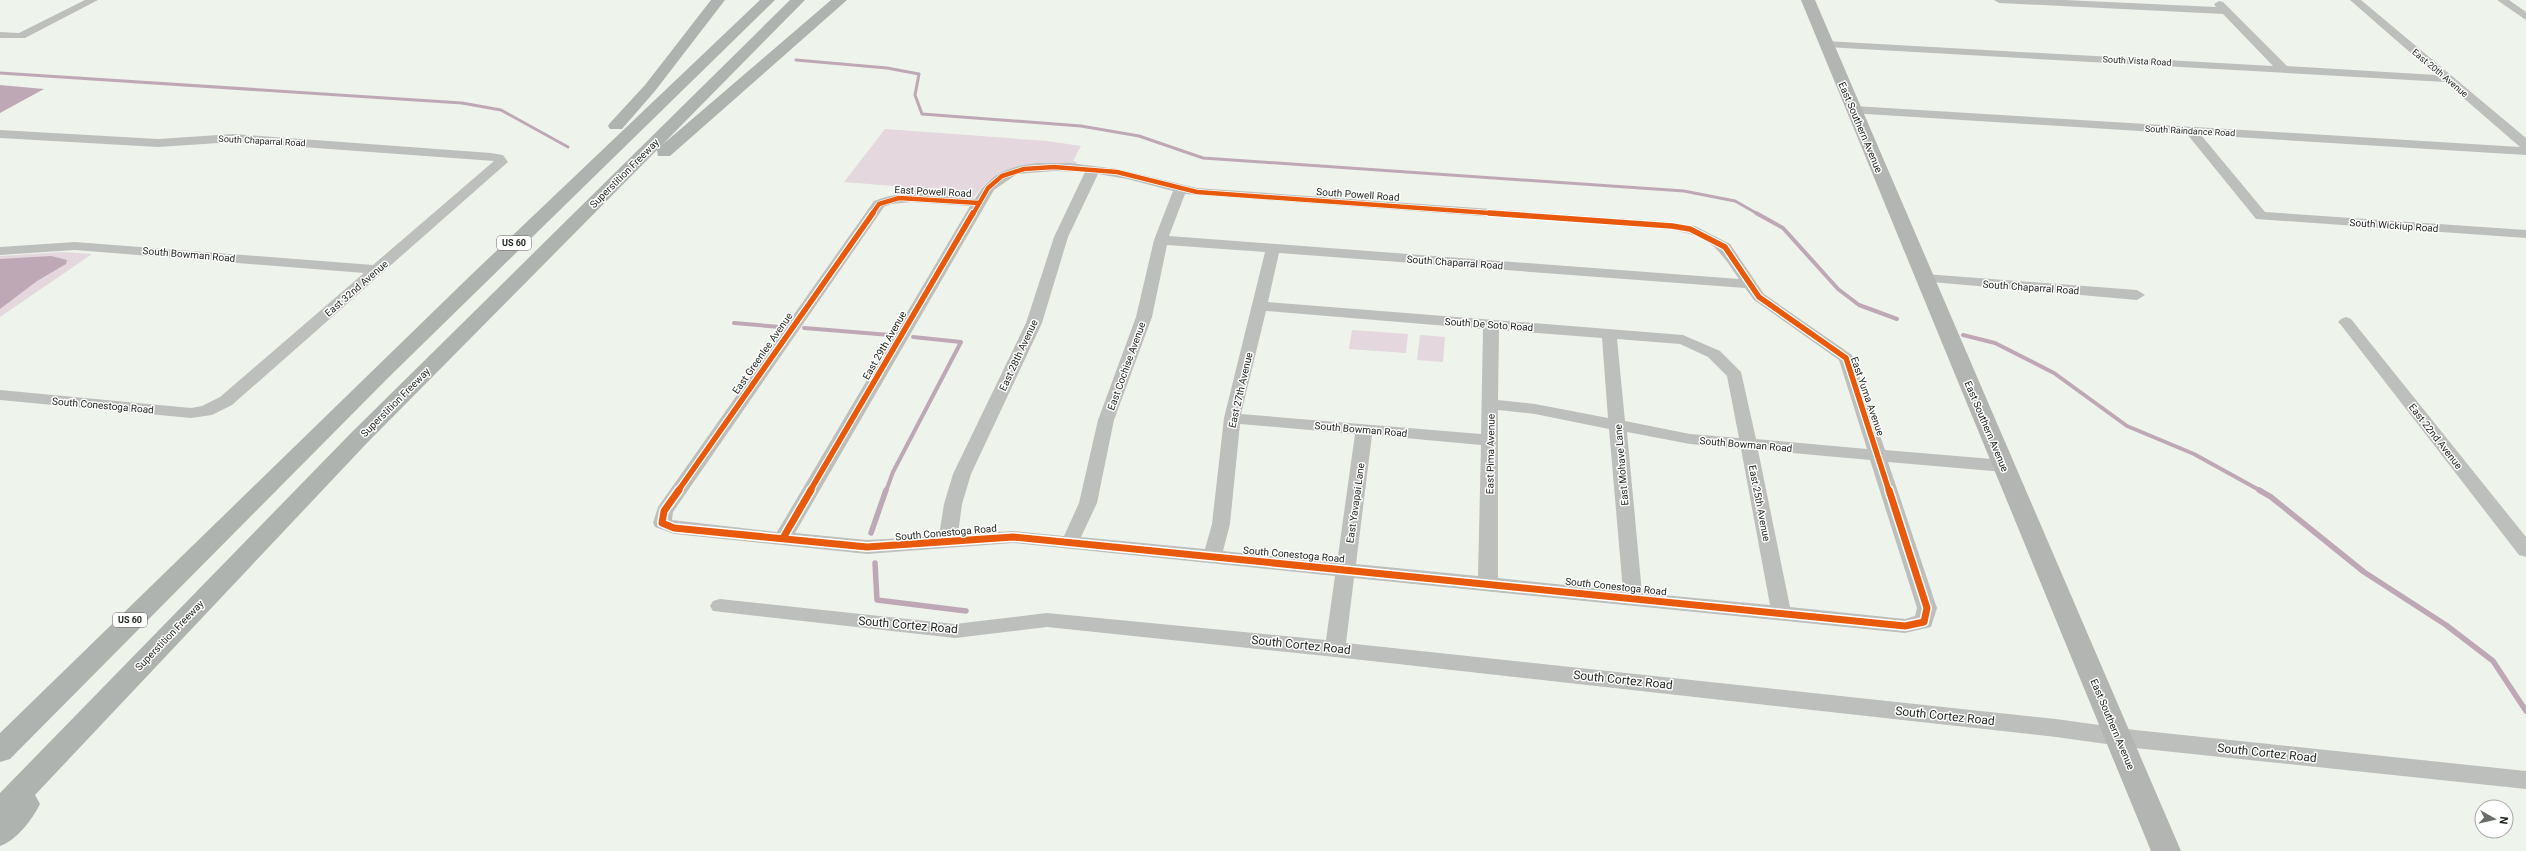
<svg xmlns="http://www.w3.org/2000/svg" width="2526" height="851" font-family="Roboto,sans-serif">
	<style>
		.green { fill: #e4d7dd }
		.water { fill: #bfa8b5 }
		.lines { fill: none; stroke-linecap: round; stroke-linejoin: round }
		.stream-far2 { stroke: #bfa8b5; stroke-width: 3 }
		.stream-far1 { stroke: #bfa8b5; stroke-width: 4 }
		.stream { stroke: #bfa8b5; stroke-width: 5.5 }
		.street { fill: #bdbfbc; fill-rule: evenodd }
		.secondary { fill: #b2b5b1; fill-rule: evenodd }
		.highway { fill: #afb3af; fill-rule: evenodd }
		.cycleway-far2-casing { stroke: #fff; stroke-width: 6 }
		.cycleway-far1-casing { stroke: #fff; stroke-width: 8 }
		.cycleway-casing { stroke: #fff; stroke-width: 10 }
		.cycleway-far2 { stroke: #e8590c; stroke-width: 4.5 }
		.cycleway-far1 { stroke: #e8590c; stroke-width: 5.5 }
		.cycleway { stroke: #e8590c; stroke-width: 7 }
		.labels { text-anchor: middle; stroke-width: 3; stroke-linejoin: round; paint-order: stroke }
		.far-street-label { font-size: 9px; fill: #212620; stroke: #fff }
		.shield { fill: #fff; stroke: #646763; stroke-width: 1 }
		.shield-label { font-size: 9px; font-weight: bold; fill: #212620 }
		.street-label { font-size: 10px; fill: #212620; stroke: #fff }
		.near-street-label { font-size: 12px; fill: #212620; stroke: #fff }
	</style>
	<rect width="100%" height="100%" fill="#eef4ec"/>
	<g class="green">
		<path d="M885 129 1047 141 1081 146 1073 161 1077 162 1075 166 1009 170 988 181 973 198 898 193 894 186 844 182Z"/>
		<path d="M64 252 92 254 0 317V256Z"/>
		<path d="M1352 330 1408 334 1406 353 1349 349Z"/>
		<path d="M1420 335 1445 337 1443 362 1417 360Z"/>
	</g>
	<g class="water">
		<path d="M0 85 44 89 0 113Z"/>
		<path d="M51 256 67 260 66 264 37 281 0 309V259Z"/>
	</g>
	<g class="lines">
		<g class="stream-far2">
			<path d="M796 60 887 68 919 74 915 95 922 114 1081 126 1139 136 1203 158 1684 191 1735 201 1758 214"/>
			<path d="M0 73 462 103 501 110 568 147"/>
		</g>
		<g class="stream-far1">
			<path d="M1756 213 1783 228 1838 289 1859 305 1897 319"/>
			<path d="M734 323 780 327"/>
			<path d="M804 328 890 335"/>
			<path d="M1963 335 1995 343 2054 373 2127 426 2194 454 2261 491"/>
			<path d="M886 491 893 472 961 342 913 337"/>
		</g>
		<g class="stream">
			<path d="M2259 490 2271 497 2364 572 2446 625 2493 661 2526 711"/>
			<path d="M871 533 886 490"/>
			<path d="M875 563 877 600 966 611"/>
		</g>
		<g class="street">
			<path d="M85 0H98L25 38H0V32L19 33Z"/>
			<path d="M1994 0H2065L2216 7 2214 4 2219 1 2223 2 2287 66 2436 75 2350 0H2361L2526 138V155L2201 135 2265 212 2526 230V238L2256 219 2187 134 1850 113 1848 110 1850 107 1854 106 2520 147 2445 82 1826 47 1820 44 1826 41 2273 66 2223 14 1999 3Z"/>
			<path d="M2497 0H2509L2526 12V20Z"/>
			<path d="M0 130 158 139 234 134 491 153 503 155 508 162 232 405 212 415 191 418 0 400V390L191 408 202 406 220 397 364 273 75 250 0 255V247L75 242 373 265 494 161 234 142 158 147 0 138Z"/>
			<path d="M1038 163H1070L1117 169 1197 188 1672 222 1695 226 1730 244 1764 294 1852 355 1885 450 2004 460 2010 462 2013 466 2010 470 2004 472 1888 462 1937 608 1931 627 1905 633 1354 578 1346 643 2056 719 2135 730 2526 771V789L2135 748 2056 737 1335 657 1047 627 955 638 713 611 710 606 713 601 720 599 955 624 1047 613 1326 640 1335 576 1013 543 867 554 674 534 655 527 653 523 658 507 874 201C906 187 942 196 975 199 990 173 1010 166 1038 163ZM1054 171 1085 172 1054 237 1026 323 953 474 944 504 939 536 867 540 795 533 994 190 1017 174ZM1098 174 1127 179 1173 191 1154 240 1136 317 1098 420 1079 503 1064 536 1013 531 958 534 962 504 971 474 1042 323 1068 237ZM1185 194 1672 230C1711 237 1718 248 1739 279L1169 236ZM912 202 970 206 777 532 672 520 673 512 884 207 891 204ZM1167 245 1265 252 1224 418 1212 524 1205 549 1081 537 1097 503 1114 420 1152 317ZM1279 253 1745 288 1754 300 1839 360 1867 449 1756 439 1741 372 1720 351 1683 335 1268 302ZM1266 311 1483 329 1481 434 1241 414ZM1499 330 1602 338 1608 418 1535 404 1498 400ZM1617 339 1680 344 1708 357 1727 376 1739 438 1690 434 1625 421ZM1498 410 1535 414 1609 429 1623 591 1498 578ZM1240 424 1355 434 1337 563 1223 551 1230 524ZM1627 432 1690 444 1741 449 1770 605 1642 593ZM1372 435 1481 445 1478 576 1356 564ZM1758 450 1870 460 1917 608 1915 616 1905 619 1790 607Z"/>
			<path d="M1925 274 2137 290 2145 295 2137 300 1920 281 1918 278 1920 275Z"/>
			<path d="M2346 317 2351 319 2526 537V557L2519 555 2341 325 2338 322 2341 319Z"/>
		</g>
		<path class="secondary" d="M1801 0H1815L2181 851H2151Z"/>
		<g class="highway">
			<path d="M711 0H725L655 91 622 129H610L608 126 610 123 645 85Z"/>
			<path d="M760 0H775L389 377 10 759 0 762V733L471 275Z"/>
			<path d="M790 0H805L662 145 831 0H847L670 156H658L657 150 367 443 35 795 40 804C32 820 17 840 0 846V793L351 433Z"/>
		</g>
		<g class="cycleway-far2-casing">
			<g id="cycleway-far2">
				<path d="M872 214 879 204 899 198 979 203"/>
				<path d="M973 214 988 188 1002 176 1024 169 1054 167 1117 172 1197 192 1503 214"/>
			</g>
		</g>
		<g class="cycleway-far1-casing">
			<g id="cycleway-far1">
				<path d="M1489 213 1672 226 1690 229 1725 247 1759 297 1846 358 1889 491"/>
				<path d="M678 491 873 213"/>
				<path d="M810 491 973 213"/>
			</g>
		</g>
		<g class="cycleway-casing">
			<g id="cycleway">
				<path d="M679 490 664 511 662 523 674 528 867 547 1013 537 1905 626 1924 622 1927 608 1889 490"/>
				<path d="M783 538 811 490"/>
			</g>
		</g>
		<use href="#cycleway-far2" class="cycleway-far2"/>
		<use href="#cycleway-far1" class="cycleway-far1"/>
		<use href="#cycleway" class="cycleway"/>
	</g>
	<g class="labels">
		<g class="far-street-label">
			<text transform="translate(2137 61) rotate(3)" y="3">South Vista Road</text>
			<text transform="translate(2440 73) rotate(40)" y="3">East 20th Avenue</text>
			<text transform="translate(2190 131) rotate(3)" y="3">South Raindance Road</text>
			<text transform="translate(262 141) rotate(3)" y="3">South Chaparral Road</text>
		</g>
		<g class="shield">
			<rect x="497" y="236" width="34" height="14" rx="3"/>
			<rect x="113" y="613" width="34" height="14" rx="3"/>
		</g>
		<g class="shield-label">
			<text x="514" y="246">US 60</text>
			<text x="130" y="623">US 60</text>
		</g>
		<g class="street-label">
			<text transform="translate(1861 127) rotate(67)" y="4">East Southern Avenue</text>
			<text transform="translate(624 173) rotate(-45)" y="4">Superstition Freeway</text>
			<text transform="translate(933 191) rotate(3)" y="4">East Powell Road</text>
			<text transform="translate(1358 194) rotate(4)" y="4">South Powell Road</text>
			<text transform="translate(2394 225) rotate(4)" y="4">South Wickiup Road</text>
			<text transform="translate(189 254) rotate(5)" y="4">South Bowman Road</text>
			<text transform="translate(1455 262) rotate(4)" y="4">South Chaparral Road</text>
			<text transform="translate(2031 287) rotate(4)" y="4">South Chaparral Road</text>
			<text transform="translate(356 288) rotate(-41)" y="4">East 32nd Avenue</text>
			<text transform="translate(1489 324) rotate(4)" y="4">South De Soto Road</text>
			<text transform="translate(884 345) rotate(-60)" y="4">East 29th Avenue</text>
			<text transform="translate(762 353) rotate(-55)" y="4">East Greenlee Avenue</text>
			<text transform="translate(1018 355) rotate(-65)" y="4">East 28th Avenue</text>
			<text transform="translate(1126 366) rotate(-70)" y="4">East Cochise Avenue</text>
			<text transform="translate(1240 390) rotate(-77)" y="4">East 27th Avenue</text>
			<text transform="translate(1868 396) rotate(71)" y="4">East Yuma Avenue</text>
			<text transform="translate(395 402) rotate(-45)" y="4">Superstition Freeway</text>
			<text transform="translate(103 405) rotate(5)" y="4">South Conestoga Road</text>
			<text transform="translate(1987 426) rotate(67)" y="4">East Southern Avenue</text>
			<text transform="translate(1361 429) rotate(5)" y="4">South Bowman Road</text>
			<text transform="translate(2436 436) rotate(52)" y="4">East 22nd Avenue</text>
			<text transform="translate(1746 444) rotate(5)" y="4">South Bowman Road</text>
			<text transform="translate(1490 454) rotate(-89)" y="4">East Pima Avenue</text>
			<text transform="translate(1621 465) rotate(-95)" y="4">East Mohave Lane</text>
			<text transform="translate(1355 503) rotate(-82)" y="4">East Yavapai Lane</text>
			<text transform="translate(1760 503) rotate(79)" y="4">East 25th Avenue</text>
			<text transform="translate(946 532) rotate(-5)" y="4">South Conestoga Road</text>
			<text transform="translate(1294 554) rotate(5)" y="4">South Conestoga Road</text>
			<text transform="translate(1616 586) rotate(6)" y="4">South Conestoga Road</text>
			<text transform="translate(169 635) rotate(-46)" y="4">Superstition Freeway</text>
			<text transform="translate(2113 724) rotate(67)" y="4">East Southern Avenue</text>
		</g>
		<g class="near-street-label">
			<text transform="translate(908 625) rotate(5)" y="4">South Cortez Road</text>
			<text transform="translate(1301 645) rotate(6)" y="4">South Cortez Road</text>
			<text transform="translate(1623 680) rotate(6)" y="4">South Cortez Road</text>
			<text transform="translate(1945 716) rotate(6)" y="4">South Cortez Road</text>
			<text transform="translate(2267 753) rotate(6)" y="4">South Cortez Road</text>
		</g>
	</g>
	<g transform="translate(2494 819) rotate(98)"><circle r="19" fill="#ffffff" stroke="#a6a8a6"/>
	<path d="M0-3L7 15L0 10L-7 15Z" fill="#696e67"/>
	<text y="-6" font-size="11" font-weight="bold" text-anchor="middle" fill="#212620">N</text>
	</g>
</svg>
